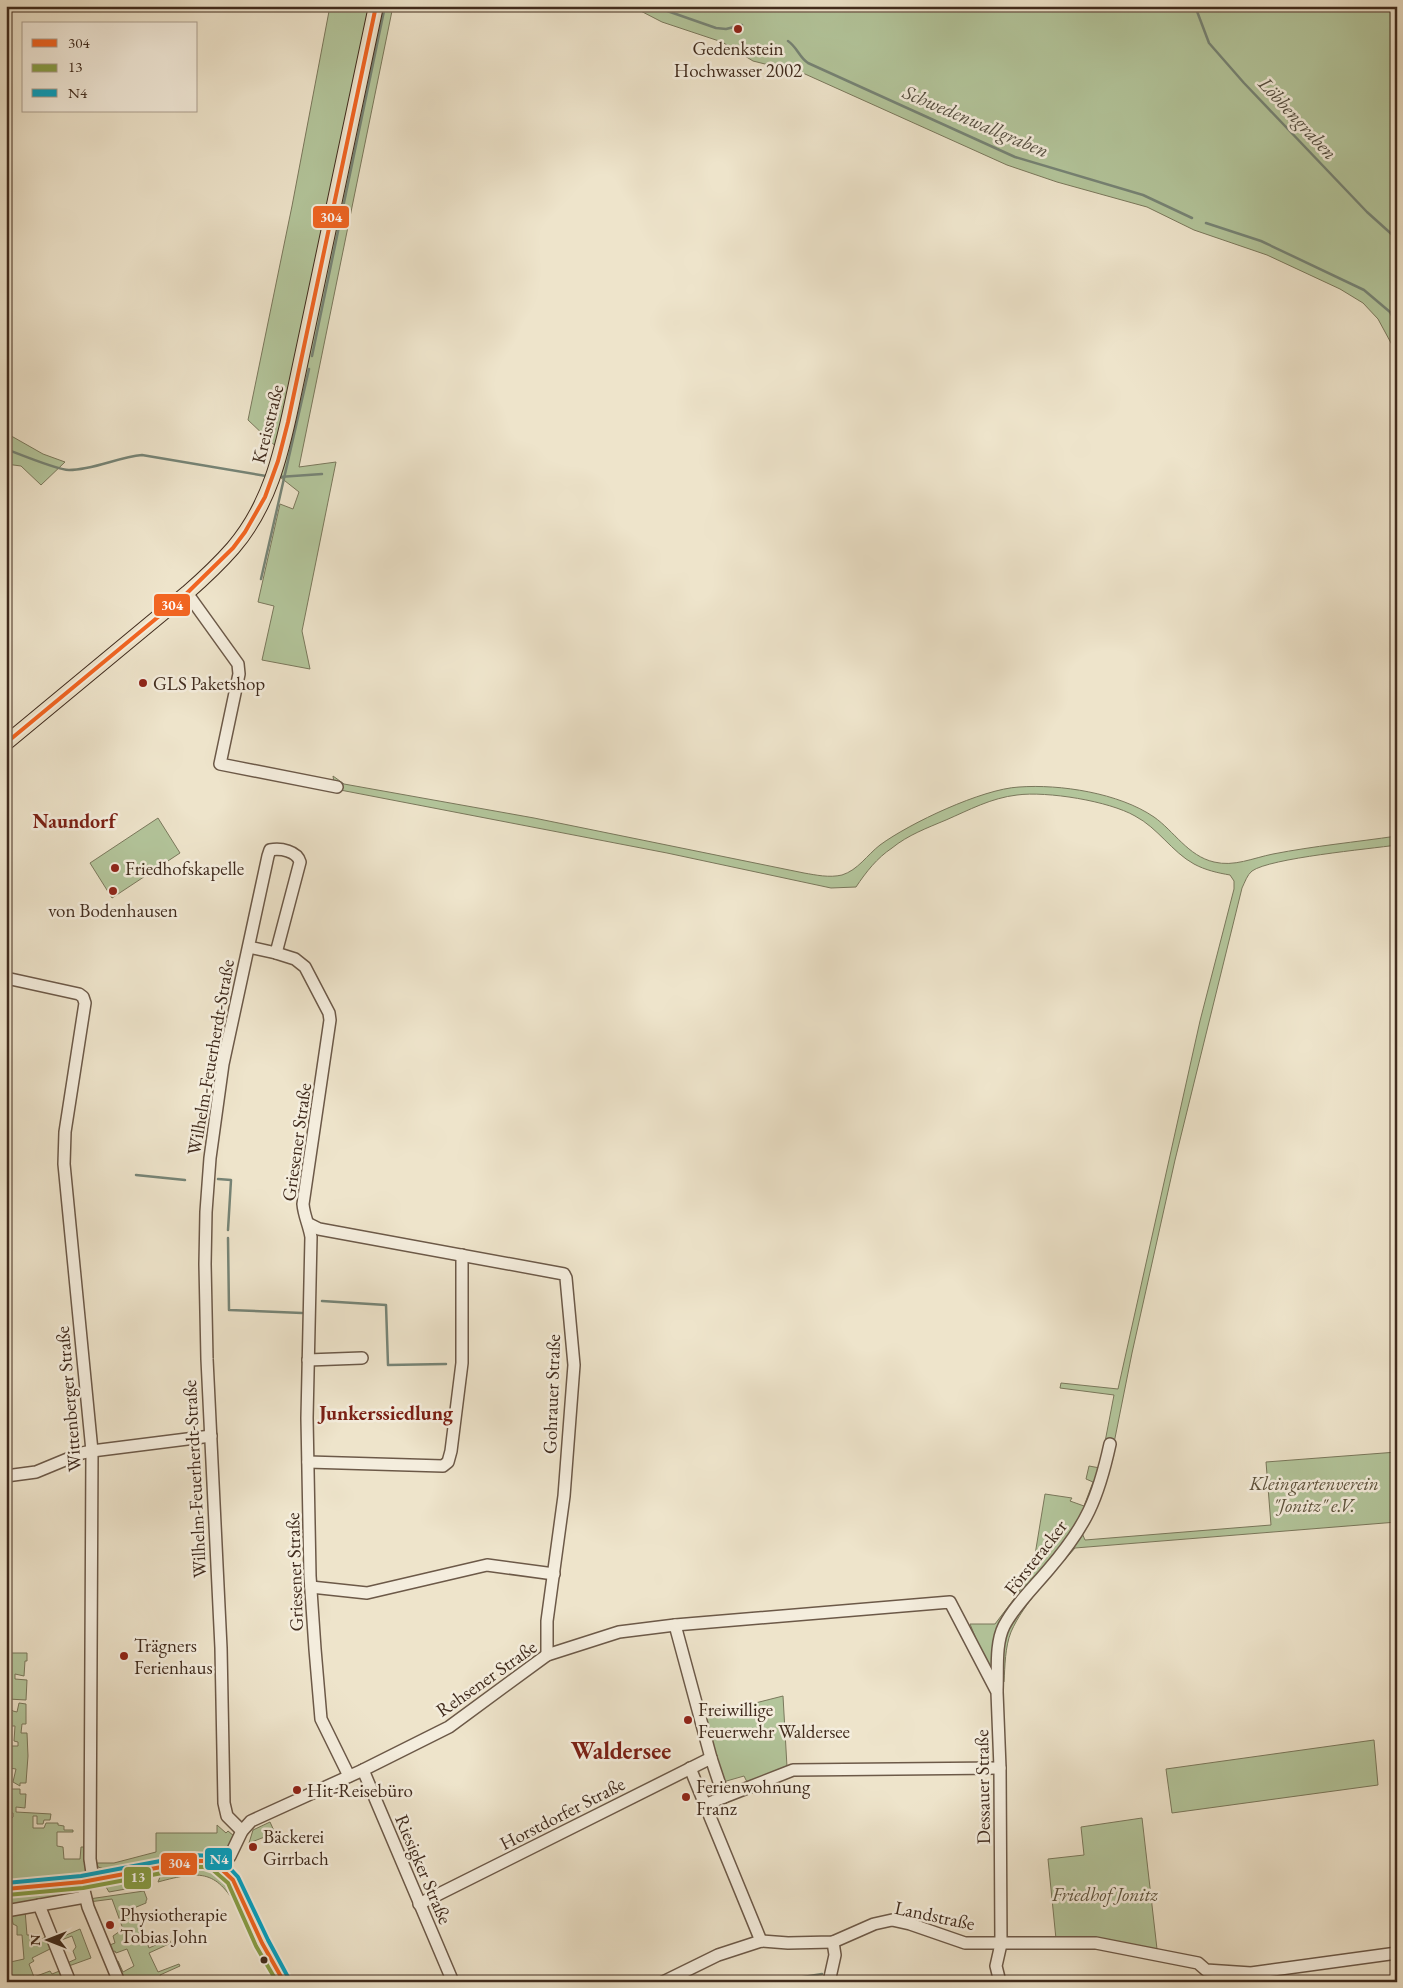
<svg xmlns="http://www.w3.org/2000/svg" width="1403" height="1988" font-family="'EB Garamond',serif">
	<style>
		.green { fill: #b3c59b; stroke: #7a785c }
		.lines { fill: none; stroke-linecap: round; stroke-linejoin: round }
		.stream { stroke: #768476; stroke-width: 2.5 }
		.minor-casing { stroke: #6c5948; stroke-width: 14 }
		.major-casing { stroke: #402b1d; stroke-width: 16 }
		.minor { stroke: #f4eddd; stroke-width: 11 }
		.major { stroke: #eee4cb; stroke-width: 14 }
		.bus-1-casing { stroke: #f4eddd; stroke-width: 8 }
		.bus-2-casing { stroke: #f4eddd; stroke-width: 8 }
		.bus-3-casing { stroke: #f4eddd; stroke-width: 8 }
		.bus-1 { stroke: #f26522; stroke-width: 4 }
		.bus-2 { stroke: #87a047; stroke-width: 4 }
		.bus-3 { stroke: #03a3c5; stroke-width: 4 }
		.poi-dot { fill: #8f2418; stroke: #f4eddd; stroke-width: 2 }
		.bus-dot { fill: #402b1d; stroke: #f4eddd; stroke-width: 2 }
		.labels { text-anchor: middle; stroke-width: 5; stroke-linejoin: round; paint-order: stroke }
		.poi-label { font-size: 19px; fill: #402b1d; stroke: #f4eddd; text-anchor: start }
		.street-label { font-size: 19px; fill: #402b1d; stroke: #f4eddd }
		.park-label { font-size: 19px; font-style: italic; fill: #5d523c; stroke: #f4eddd }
		.water-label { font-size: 20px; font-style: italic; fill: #565042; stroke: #f4eddd }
		.neighbourhood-label { font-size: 20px; font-weight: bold; fill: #7a1f14; stroke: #f4eddd }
		.district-label { font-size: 24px; font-weight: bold; fill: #7a1f14; stroke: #f4eddd }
		.line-badge { stroke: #f4eddd; stroke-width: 2 }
		.badge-label { font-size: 14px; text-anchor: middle; font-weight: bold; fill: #fff }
	</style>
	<rect width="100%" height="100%" fill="#eee4cb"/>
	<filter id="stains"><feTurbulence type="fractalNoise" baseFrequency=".004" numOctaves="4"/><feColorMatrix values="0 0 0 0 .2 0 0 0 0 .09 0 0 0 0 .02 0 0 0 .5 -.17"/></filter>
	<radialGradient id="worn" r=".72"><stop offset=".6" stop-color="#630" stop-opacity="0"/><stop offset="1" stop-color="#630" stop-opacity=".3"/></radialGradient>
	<g class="green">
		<path d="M330 6H393L299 467 336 462 302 631 310 669 262 660 274 606 258 602 280 504 293 509 299 492 280 477 286 456 248 420 292 206Z"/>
		<path d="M631 6H1397V354L1378 319 1363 303 1340 289 1267 255 1194 230 1147 207 1057 182 1007 165 805 74 753 61 722 42 662 22Z"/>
		<path d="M6 433 43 454 65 462 41 485 21 466 6 464Z"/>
		<path d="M333 776 344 784 534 818 804 873C816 875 829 878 842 875 858 870 867 855 880 845 910 823 982 789 1019 787 1060 784 1119 793 1154 817 1174 831 1188 856 1214 862 1234 867 1253 858 1273 854 1314 846 1356 842 1397 836V845C1369 849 1270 858 1252 871 1247 875 1245 882 1242 888L1175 1160 1132 1353 1113 1448 1082 1533 1085 1540 1271 1525 1266 1462 1397 1452V1522L1075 1548C1054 1573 1024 1602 1011 1632 1005 1647 1005 1666 1004 1682L990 1673 970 1624H995L1017 1595 1033 1567 1045 1494 1072 1498 1070 1501 1084 1506 1093 1482 1086 1479 1089 1466 1100 1468 1114 1395 1060 1388 1061 1383 1118 1389 1200 1021 1234 889V881L1230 875C1218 873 1205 870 1194 864 1172 852 1158 828 1135 816 1109 801 1047 791 1017 795 991 798 969 810 946 820 927 828 908 835 892 848 877 858 866 872 856 887L831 888 667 853 335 789Z"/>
		<path d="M158 818 180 853 112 898 90 863Z"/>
		<path d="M6 1653H27V1661H25L24 1676 15 1674V1679L27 1680 26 1700 8 1699 6 1702 8 1662 6 1661Z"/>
		<path d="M783 1696 787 1767 747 1782 744 1776 723 1782 704 1716Z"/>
		<path d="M19 1703 26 1704V1724H22L21 1733H27L28 1756 26 1783H20V1786L13 1782 16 1769 9 1768V1764H6V1746H18V1742L14 1741 15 1726H11L10 1735H6L8 1713 6 1711 11 1709 13 1711 17 1712Z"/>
		<path d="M1374 1740 1378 1785 1172 1813 1166 1769Z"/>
		<path d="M8 1789H20V1794H26L25 1808 16 1807V1812L51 1814 50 1820H44L43 1824H37V1816H33V1828H44L46 1823H58V1825L64 1826V1830H73V1832H57V1846L63 1847 64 1859H80L81 1847H84V1862L87 1865V1870L80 1877 6 1882V1824L7 1820H10L13 1817V1813L6 1812Z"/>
		<path d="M1142 1818 1157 1949 1129 1945 1056 1939 1048 1859 1084 1855 1081 1827Z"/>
		<path d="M270 1822 275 1833 249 1843 253 1830Z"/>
		<path d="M217 1825 226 1833 228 1831 234 1836 227 1850 223 1853 191 1852 104 1872V1869L98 1867 97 1863H114L156 1852V1833H217Z"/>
		<path d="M192 1866C226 1871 229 1882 240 1912 217 1870 202 1870 158 1882L162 1872Z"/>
		<path d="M137 1878 146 1882 148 1885 109 1892 106 1887V1882Z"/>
		<path d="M79 1888V1893L6 1909V1896Z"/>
		<path d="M144 1891 147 1899 146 1901V1903L134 1908 149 1948 169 1939 171 1943 149 1953 158 1972 179 1964 180 1966 160 1975 162 1982H122L114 1962 118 1961 123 1972 134 1966 127 1949 116 1953 115 1951 110 1953 107 1946 115 1943 113 1936 123 1929 112 1899 89 1902V1899Z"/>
		<path d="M25 1910 27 1935H31L33 1941H39L47 1936 52 1948 32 1958 34 1961 29 1964 34 1977 50 1971 52 1974 62 1970 67 1982H6V1963L24 1959 22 1935H17V1926L13 1924 11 1913Z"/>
		<path d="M80 1929 91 1958 66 1967 65 1964 76 1959 73 1951 76 1947 72 1936 56 1942 55 1940Z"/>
	</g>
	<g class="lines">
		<g class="stream">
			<path d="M653 6 716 28 726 29 742 25"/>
			<path d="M1195 6 1209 43 1244 83 1367 212 1397 239"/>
			<path d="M788 41C797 47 799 57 808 63L1015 157 1143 195 1192 218"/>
			<path d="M1206 223 1261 241 1364 290 1390 312 1397 325"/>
			<path d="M312 356 385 6"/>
			<path d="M6 449C19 454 58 470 69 470 94 470 118 457 142 455L266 476"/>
			<path d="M279 477 322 474"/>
			<path d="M261 579 309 369"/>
			<path d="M136 1175 185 1180"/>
			<path d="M218 1179 231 1180 228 1230"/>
			<path d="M228 1238 229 1310 302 1313"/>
			<path d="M322 1301 386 1305 388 1365 446 1364"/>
			<path d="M772 1982 822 1974"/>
		</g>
		<g class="minor-casing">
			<g id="minor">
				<path d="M187 593 238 664 239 674 220 764 337 787"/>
				<path d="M276 953 295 959 305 967 329 1013 330 1020 303 1204C304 1216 309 1225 311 1237L307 1418 310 1576 315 1649 321 1719 349 1776"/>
				<path d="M6 978 79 994 83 997 85 1003 65 1132 64 1164 92 1451 90 1859 93 1880"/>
				<path d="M309 1224 319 1229 564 1274 566 1278 574 1365 564 1496 547 1621V1655"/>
				<path d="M308 1360 362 1358"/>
				<path d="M308 1462 443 1466 448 1462 451 1451 462 1363V1255"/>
				<path d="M6 1476 36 1472 82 1453 92 1451 211 1436"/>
				<path d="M311 1587 367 1593 487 1565 554 1574"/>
				<path d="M675 1625 711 1758"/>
				<path d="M997 1690C998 1670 995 1644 1004 1626 1015 1605 1034 1587 1049 1569 1086 1526 1098 1499 1110 1444"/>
				<path d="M690 1768 761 1941"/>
				<path d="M363 1770 453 1982"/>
				<path d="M704 1805 793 1770 1000 1768"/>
				<path d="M242 1831 227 1816 224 1803 221 1648 207 1359 205 1264 206 1212 210 1158 223 1064 268 856 270 850C281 848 297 851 300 862L276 953 249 947"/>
				<path d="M220 1867 230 1856 242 1831 251 1821 363 1770 449 1727 547 1655 619 1632 675 1625 950 1602 997 1692 1000 1768 1001 1944 996 1966 1000 1982"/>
				<path d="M82 1882 88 1907 119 1982"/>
				<path d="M419 1904 711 1758 724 1797"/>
				<path d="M39 1905 70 1982"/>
				<path d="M6 1911 85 1897"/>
				<path d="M663 1982 718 1955 761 1941 788 1943 833 1942 874 1924 892 1920 910 1924 965 1943H1096L1198 1963 1206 1970 1251 1973 1397 1953"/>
				<path d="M829 1982 835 1955 833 1942"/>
			</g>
		</g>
		<g class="major-casing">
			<g id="major">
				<path d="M6 743 187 593C203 579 219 564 233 548 269 506 281 455 292 403L376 6"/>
				<path d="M6 1889 82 1882 193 1861C211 1859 222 1866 233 1880L262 1943 284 1982"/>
			</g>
		</g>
		<use href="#minor" class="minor"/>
		<use href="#major" class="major"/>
		<g class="bus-1-casing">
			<g id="bus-1">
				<path d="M6 743 187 593 233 548 245 532 265 497 278 461 288 422 376 6"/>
				<path d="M6 1889 82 1882 193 1861H205L216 1864 233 1880 262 1943 284 1982"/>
			</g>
		</g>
		<g class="bus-2-casing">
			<path id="bus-2" d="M7 1895 83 1888 194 1867H204L213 1870 228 1883 256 1946 277 1982"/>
		</g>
		<g class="bus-3-casing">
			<path id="bus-3" d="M6 1883 81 1876 192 1855 213 1856 224 1862 238 1877 268 1940 289 1979"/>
		</g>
		<use href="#bus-1" class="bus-1"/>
		<use href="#bus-2" class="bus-2"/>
		<use href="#bus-3" class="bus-3"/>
	</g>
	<g class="poi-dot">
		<circle cx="738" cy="29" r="5"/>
		<circle cx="143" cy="683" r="5"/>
		<circle cx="115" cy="868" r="5"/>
		<circle cx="113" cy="891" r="5"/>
		<circle cx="124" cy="1656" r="5"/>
		<circle cx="688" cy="1720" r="5"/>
		<circle cx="297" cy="1790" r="5"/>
		<circle cx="686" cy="1797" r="5"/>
		<circle cx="253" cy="1847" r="5"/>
		<circle cx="110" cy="1925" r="5"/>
	</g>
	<circle class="bus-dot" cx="264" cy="1960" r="4.5"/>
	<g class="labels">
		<g class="poi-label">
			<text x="738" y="55" text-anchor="middle">Gedenkstein<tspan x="738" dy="22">Hochwasser 2002</tspan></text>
			<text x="153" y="690">GLS Paketshop</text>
			<text x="125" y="875">Friedhofskapelle</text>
			<text x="113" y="917" text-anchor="middle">von Bodenhausen</text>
			<text x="134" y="1652">Trägners<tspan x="134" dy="22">Ferienhaus</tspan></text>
			<text x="698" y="1716">Freiwillige<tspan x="698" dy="22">Feuerwehr Waldersee</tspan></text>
			<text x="696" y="1793">Ferienwohnung<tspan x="696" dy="22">Franz</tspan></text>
			<text x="307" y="1797">Hit-Reisebüro</text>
			<text x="263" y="1843">Bäckerei<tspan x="263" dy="22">Girrbach</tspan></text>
			<text x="120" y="1921">Physiotherapie<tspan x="120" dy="22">Tobias John</tspan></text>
		</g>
		<g class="street-label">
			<text transform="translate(267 424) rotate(-76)" y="7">Kreisstraße</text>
			<text transform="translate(210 1057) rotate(-80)" y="7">Wilhelm-Feuerherdt-Straße</text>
			<text transform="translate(296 1142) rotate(-82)" y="7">Griesener Straße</text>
			<text transform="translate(551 1394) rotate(-88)" y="7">Gohrauer Straße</text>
			<text transform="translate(68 1399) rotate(-95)" y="7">Wittenberger Straße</text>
			<text transform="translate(194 1479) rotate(-93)" y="7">Wilhelm-Feuerherdt-Straße</text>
			<text transform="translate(1035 1557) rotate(-52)" y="7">Försteracker</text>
			<text transform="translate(294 1572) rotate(-92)" y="7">Griesener Straße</text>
			<text transform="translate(486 1678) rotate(-35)" y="7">Rehsener Straße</text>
			<text transform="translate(982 1787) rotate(-91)" y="7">Dessauer Straße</text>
			<text transform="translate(562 1813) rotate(-27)" y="7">Horstdorfer Straße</text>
			<text transform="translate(424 1869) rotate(67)" y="7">Riesigker Straße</text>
			<text transform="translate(935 1915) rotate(12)" y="7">Landstraße</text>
		</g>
		<g class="park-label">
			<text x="1314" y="1490">Kleingartenverein<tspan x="1314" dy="22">"Jonitz" e.V.</tspan></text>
			<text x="1105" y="1901">Friedhof Jonitz</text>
		</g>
		<g class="water-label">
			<text transform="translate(1298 118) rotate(47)" y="7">Löbbengraben</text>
			<text transform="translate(976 121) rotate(23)" y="7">Schwedenwallgraben</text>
		</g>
		<g class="neighbourhood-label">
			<text x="74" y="828">Naundorf</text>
			<text x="386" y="1420">Junkerssiedlung</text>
		</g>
		<g class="district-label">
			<text x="621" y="1759">Waldersee</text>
		</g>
	</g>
	<g class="line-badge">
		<rect x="312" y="205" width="38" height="24" rx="5" fill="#f26522"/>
		<rect x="153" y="593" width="38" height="24" rx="5" fill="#f26522"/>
		<rect x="204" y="1847" width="29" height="24" rx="5" fill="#03a3c5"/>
		<rect x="160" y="1852" width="38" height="24" rx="5" fill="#f26522"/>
		<rect x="123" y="1866" width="29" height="24" rx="5" fill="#87a047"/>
	</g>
	<g class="badge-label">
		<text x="331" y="222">304</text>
		<text x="172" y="610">304</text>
		<text x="219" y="1864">N4</text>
		<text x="179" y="1868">304</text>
		<text x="138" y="1882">13</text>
	</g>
	<rect width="1403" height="1988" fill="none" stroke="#eee4cb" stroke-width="25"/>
	<rect x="8" y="8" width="1388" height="1973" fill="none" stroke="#402b1d" stroke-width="2.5"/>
	<rect x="12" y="12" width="1378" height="1963" fill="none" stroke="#402b1d"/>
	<rect x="22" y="22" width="175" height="90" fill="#f4eddd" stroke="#ac9f90"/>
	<rect x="32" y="39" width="25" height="8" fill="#f26522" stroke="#ac9f90"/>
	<text x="68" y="48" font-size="15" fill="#402b1d">304</text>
	<rect x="32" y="64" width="25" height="8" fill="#87a047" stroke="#ac9f90"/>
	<text x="68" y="72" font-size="15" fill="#402b1d">13</text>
	<rect x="32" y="89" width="25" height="8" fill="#03a3c5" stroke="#ac9f90"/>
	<text x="68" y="98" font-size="15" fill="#402b1d">N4</text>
	<g transform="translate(48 1940) rotate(270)" stroke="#f4eddd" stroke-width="4" paint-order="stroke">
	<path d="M0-4L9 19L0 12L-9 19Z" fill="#402b1d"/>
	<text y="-8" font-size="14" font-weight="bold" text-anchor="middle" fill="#402b1d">N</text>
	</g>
	<rect width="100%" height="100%" filter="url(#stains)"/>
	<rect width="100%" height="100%" fill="url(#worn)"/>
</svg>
